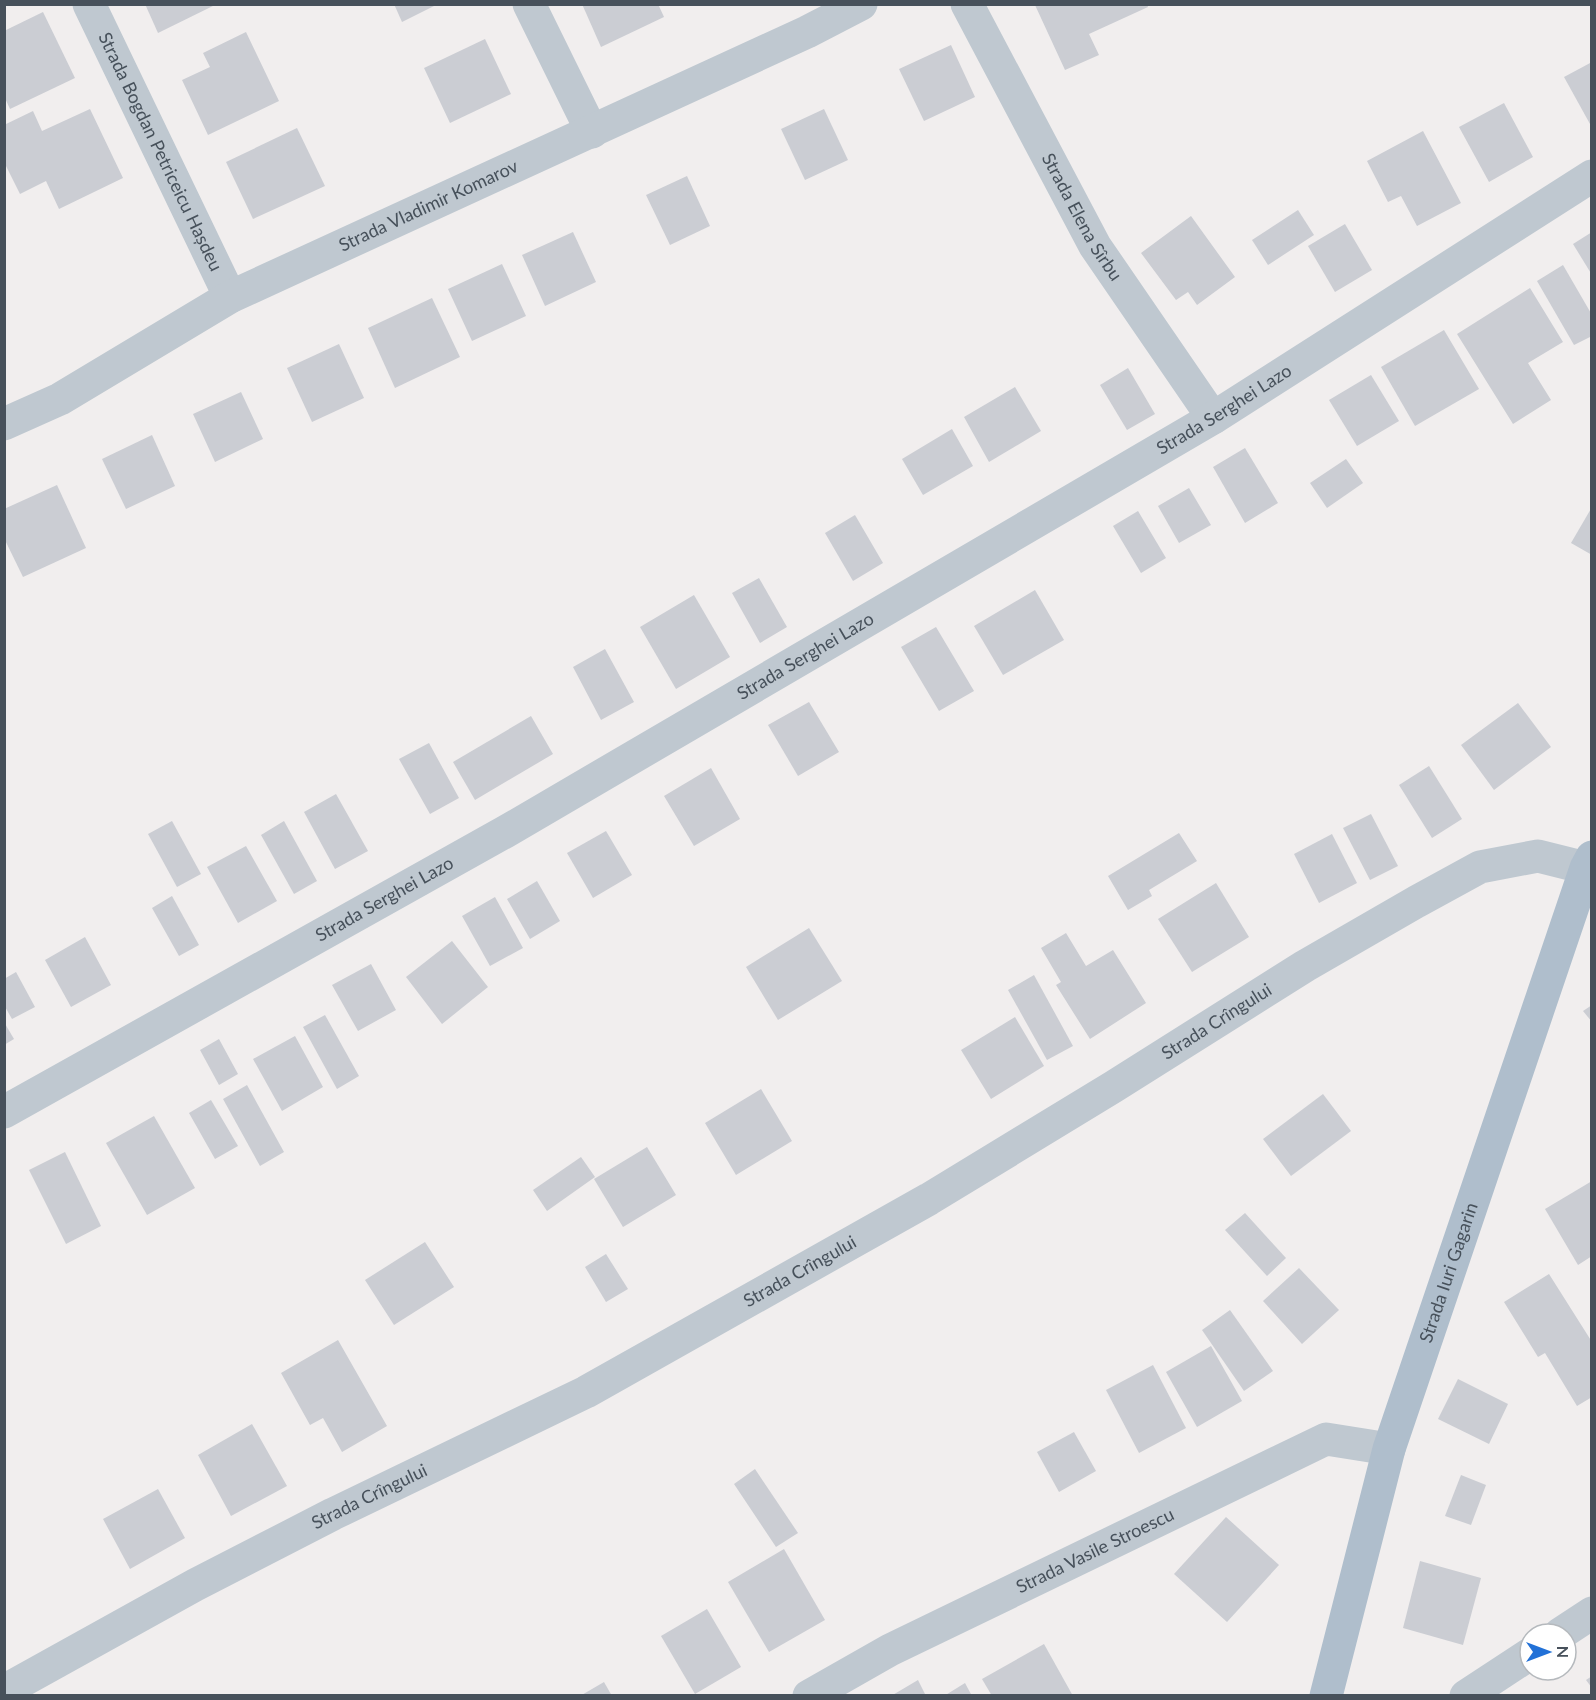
<svg xmlns="http://www.w3.org/2000/svg" width="1596" height="1700" font-family="Lato,sans-serif">
	<style>
		.building { fill: #cbcdd3 }
		.lines { fill: none; stroke-linecap: round; stroke-linejoin: round }
		.minor { stroke: #bfc8d0; stroke-width: 33 }
		.major { stroke: #afbecc; stroke-width: 33 }
		.labels { text-anchor: middle; stroke-width: 4.5; stroke-linejoin: round; paint-order: stroke }
		.street-label { font-size: 18px; fill: #47515b; stroke: #fff }
	</style>
	<rect width="100%" height="100%" fill="#f1eeee"/>
	<g class="building">
		<path d="M145 4H217L158 33Z"/>
		<path d="M394 4H438L402 22Z"/>
		<path d="M582 4H658L664 17 601 47Z"/>
		<path d="M1037 4H1147L1148 7 1089 34 1099 55 1065 70 1035 5Z"/>
		<path d="M43 12 75 78 10 109 4 96V31Z"/>
		<path d="M246 32 279 101 208 135 182 80 210 67 203 53Z"/>
		<path d="M485 39 511 94 450 123 424 68Z"/>
		<path d="M951 45 975 97 924 121 899 69Z"/>
		<path d="M1592 62V123L1590 124 1564 77Z"/>
		<path d="M1504 103 1533 157 1489 182 1459 127Z"/>
		<path d="M90 109 123 178 59 209 46 181 20 194 4 162V125L33 111 42 131Z"/>
		<path d="M824 109 848 160 805 180 781 129Z"/>
		<path d="M297 128 325 186 253 219 226 162Z"/>
		<path d="M1423 131 1461 203 1417 226 1401 196 1388 202 1367 161Z"/>
		<path d="M687 176 710 226 670 245 646 195Z"/>
		<path d="M1298 210 1314 235 1268 265 1252 240Z"/>
		<path d="M1191 216 1235 277 1197 305 1188 292 1176 300 1141 253Z"/>
		<path d="M1345 224 1372 270 1335 292 1308 246Z"/>
		<path d="M573 232 596 282 545 306 522 255Z"/>
		<path d="M1592 232V275L1573 244Z"/>
		<path d="M502 264 526 316 472 341 448 289Z"/>
		<path d="M1563 265 1592 315V336L1574 345 1537 281Z"/>
		<path d="M1530 288 1563 342 1528 363 1551 400 1513 424 1457 334Z"/>
		<path d="M432 298 460 357 395 388 368 328Z"/>
		<path d="M1444 330 1479 389 1415 426 1381 367Z"/>
		<path d="M339 344 364 398 312 422 287 368Z"/>
		<path d="M1128 368 1155 414 1127 430 1100 385Z"/>
		<path d="M1371 375 1399 421 1357 446 1329 400Z"/>
		<path d="M1015 387 1041 431 989 462 964 417Z"/>
		<path d="M241 392 263 439 215 462 193 414Z"/>
		<path d="M952 429 973 466 923 495 902 459Z"/>
		<path d="M152 435 175 486 126 509 102 459Z"/>
		<path d="M1245 448 1278 503 1245 523 1213 467Z"/>
		<path d="M1346 459 1363 483 1327 508 1310 483Z"/>
		<path d="M57 485 86 548 23 577 4 538V509Z"/>
		<path d="M1189 488 1211 525 1179 543 1158 506Z"/>
		<path d="M1592 507V555L1571 543Z"/>
		<path d="M1138 511 1166 558 1141 573 1113 526Z"/>
		<path d="M855 515 883 563 853 581 825 533Z"/>
		<path d="M759 578 787 627 760 643 732 593Z"/>
		<path d="M1035 590 1064 640 1003 675 974 626Z"/>
		<path d="M694 595 730 657 676 689 640 627Z"/>
		<path d="M936 627 974 691 939 711 901 647Z"/>
		<path d="M605 649 634 702 601 720 573 667Z"/>
		<path d="M809 702 839 752 798 776 768 725Z"/>
		<path d="M1518 703 1551 747 1494 790 1461 745Z"/>
		<path d="M531 716 553 754 475 800 453 762Z"/>
		<path d="M429 743 459 798 430 814 399 759Z"/>
		<path d="M1429 766 1462 819 1432 838 1399 785Z"/>
		<path d="M711 768 740 819 694 846 664 796Z"/>
		<path d="M336 794 368 851 335 869 304 812Z"/>
		<path d="M1371 814 1398 866 1370 880 1343 828Z"/>
		<path d="M172 821 201 874 177 887 148 834Z"/>
		<path d="M284 821 317 881 294 894 261 835Z"/>
		<path d="M606 831 632 875 593 898 567 853Z"/>
		<path d="M1179 833 1197 861 1149 890 1152 896 1128 910 1108 876Z"/>
		<path d="M1332 834 1357 883 1319 903 1294 854Z"/>
		<path d="M246 846 277 901 238 923 207 867Z"/>
		<path d="M537 881 560 921 530 939 507 899Z"/>
		<path d="M1216 883 1249 937 1192 972 1158 919Z"/>
		<path d="M172 896 199 945 179 956 152 908Z"/>
		<path d="M495 897 523 948 490 966 462 916Z"/>
		<path d="M809 928 842 981 778 1020 746 967Z"/>
		<path d="M1066 933 1086 966 1113 950 1146 1003 1090 1039 1056 985 1061 982 1041 948Z"/>
		<path d="M85 937 111 985 71 1007 45 960Z"/>
		<path d="M452 941 488 987 442 1024 406 977Z"/>
		<path d="M371 964 396 1010 358 1031 332 985Z"/>
		<path d="M16 972 35 1007 12 1019 4 1005V979Z"/>
		<path d="M1034 975 1073 1046 1047 1060 1008 990Z"/>
		<path d="M1592 1005V1022L1583 1011Z"/>
		<path d="M325 1015 359 1076 337 1089 303 1027Z"/>
		<path d="M1015 1017 1044 1066 991 1099 961 1050Z"/>
		<path d="M4 1022 14 1039 4 1045Z"/>
		<path d="M295 1036 323 1087 282 1111 253 1059Z"/>
		<path d="M219 1039 238 1074 219 1085 200 1050Z"/>
		<path d="M247 1085 284 1152 260 1166 223 1099Z"/>
		<path d="M761 1089 792 1141 736 1175 705 1123Z"/>
		<path d="M1323 1094 1351 1131 1291 1176 1263 1139Z"/>
		<path d="M211 1100 238 1146 215 1159 189 1113Z"/>
		<path d="M154 1116 195 1188 147 1215 106 1143Z"/>
		<path d="M647 1147 676 1195 623 1227 594 1179Z"/>
		<path d="M65 1152 101 1226 66 1244 29 1170Z"/>
		<path d="M581 1157 595 1177 547 1211 533 1190Z"/>
		<path d="M1592 1181V1256L1578 1265 1545 1209Z"/>
		<path d="M1245 1213 1286 1258 1267 1276 1225 1230Z"/>
		<path d="M425 1242 454 1287 394 1325 365 1280Z"/>
		<path d="M606 1254 628 1289 606 1302 585 1267Z"/>
		<path d="M1299 1268 1339 1310 1302 1344 1263 1301Z"/>
		<path d="M1549 1274 1592 1342V1397L1577 1406 1545 1353 1538 1357 1504 1302Z"/>
		<path d="M1230 1310 1273 1371 1244 1391 1202 1330Z"/>
		<path d="M338 1340 387 1426 342 1452 323 1418 310 1425 281 1373Z"/>
		<path d="M1211 1346 1242 1401 1197 1427 1166 1372Z"/>
		<path d="M1153 1365 1186 1428 1139 1453 1106 1390Z"/>
		<path d="M1458 1379 1508 1404 1489 1444 1438 1419Z"/>
		<path d="M252 1424 287 1486 231 1516 198 1455Z"/>
		<path d="M1074 1432 1096 1471 1059 1492 1037 1452Z"/>
		<path d="M755 1469 798 1533 776 1547 734 1484Z"/>
		<path d="M1461 1475 1486 1485 1471 1525 1445 1516Z"/>
		<path d="M158 1489 185 1538 130 1569 103 1519Z"/>
		<path d="M1226 1517 1279 1565 1227 1622 1174 1574Z"/>
		<path d="M784 1549 825 1620 769 1652 728 1582Z"/>
		<path d="M1420 1561 1481 1578 1463 1645 1403 1628Z"/>
		<path d="M707 1609 741 1667 695 1694 661 1636Z"/>
		<path d="M1044 1644 1073 1696H992L982 1679Z"/>
		<path d="M1592 1676V1688L1586 1680Z"/>
		<path d="M918 1680 926 1696H891Z"/>
		<path d="M604 1682 612 1696H580Z"/>
		<path d="M965 1683 972 1696H944Z"/>
	</g>
	<g class="lines">
		<g class="minor">
			<path id="s1" d="M89 4 230 297"/>
			<path d="M529 4 592 132"/>
			<path id="s2" d="M967 4 1095 246 1213 418"/>
			<path id="s3" d="M4 424 60 399 230 297 807 32 861 4"/>
			<path id="s4" d="M4 1112 505 832 1213 418 1592 176"/>
			<path d="M1560 1634 1592 1613"/>
			<path id="s5" d="M4 1691 195 1585 333 1514 586 1392 929 1199 1113 1087 1305 966 1416 902 1480 867 1538 856 1586 868"/>
			<path id="s6" d="M809 1696 890 1650 1326 1439 1389 1449"/>
			<path d="M1466 1696 1530 1654"/>
		</g>
		<path class="major" id="s7" d="M1326 1696 1389 1449 1586 868 1592 857"/>
	</g>
	<g class="labels">
		<g class="street-label">
			<text dy="6" stroke="none"><textPath href="#s1" startOffset="164">Strada Bogdan Petriceicu Hașdeu</textPath></text>
			<text dy="6" stroke="none"><textPath href="#s3" startOffset="478">Strada Vladimir Komarov</textPath></text>
			<text dy="6" stroke="none"><textPath href="#s2" startOffset="242">Strada Elena Sîrbu</textPath></text>
			<text dy="6" stroke="none"><textPath href="#s4" startOffset="1408">Strada Serghei Lazo</textPath></text>
			<text dy="6" stroke="none"><textPath href="#s4" startOffset="922">Strada Serghei Lazo</textPath></text>
			<text dy="6" stroke="none"><textPath href="#s4" startOffset="436">Strada Serghei Lazo</textPath></text>
			<text dy="6" stroke="none"><textPath href="#s5" startOffset="1386">Strada Crîngului</textPath></text>
			<text dy="6" stroke="none"><textPath href="#s5" startOffset="900">Strada Crîngului</textPath></text>
			<text dy="6" stroke="none"><textPath href="#s7" startOffset="441">Strada Iuri Gagarin</textPath></text>
			<text dy="6" stroke="none"><textPath href="#s5" startOffset="414">Strada Crîngului</textPath></text>
			<text dy="6" stroke="none"><textPath href="#s6" startOffset="321">Strada Vasile Stroescu</textPath></text>
		</g>
	</g>
	<rect width="1596" height="1700" fill="none" stroke="#47515b" stroke-width="12"/>
	<g transform="translate(1548 1652) rotate(90)"><circle r="28" fill="#ffffff" stroke="#b5b9bd" stroke-width="1.5"/>
	<path d="M0-4.5L10 22L0 15L-10 22Z" fill="#2271d7"/>
	<text y="-9" font-size="16" font-weight="bold" text-anchor="middle" fill="#47515b">N</text>
	</g>
</svg>
